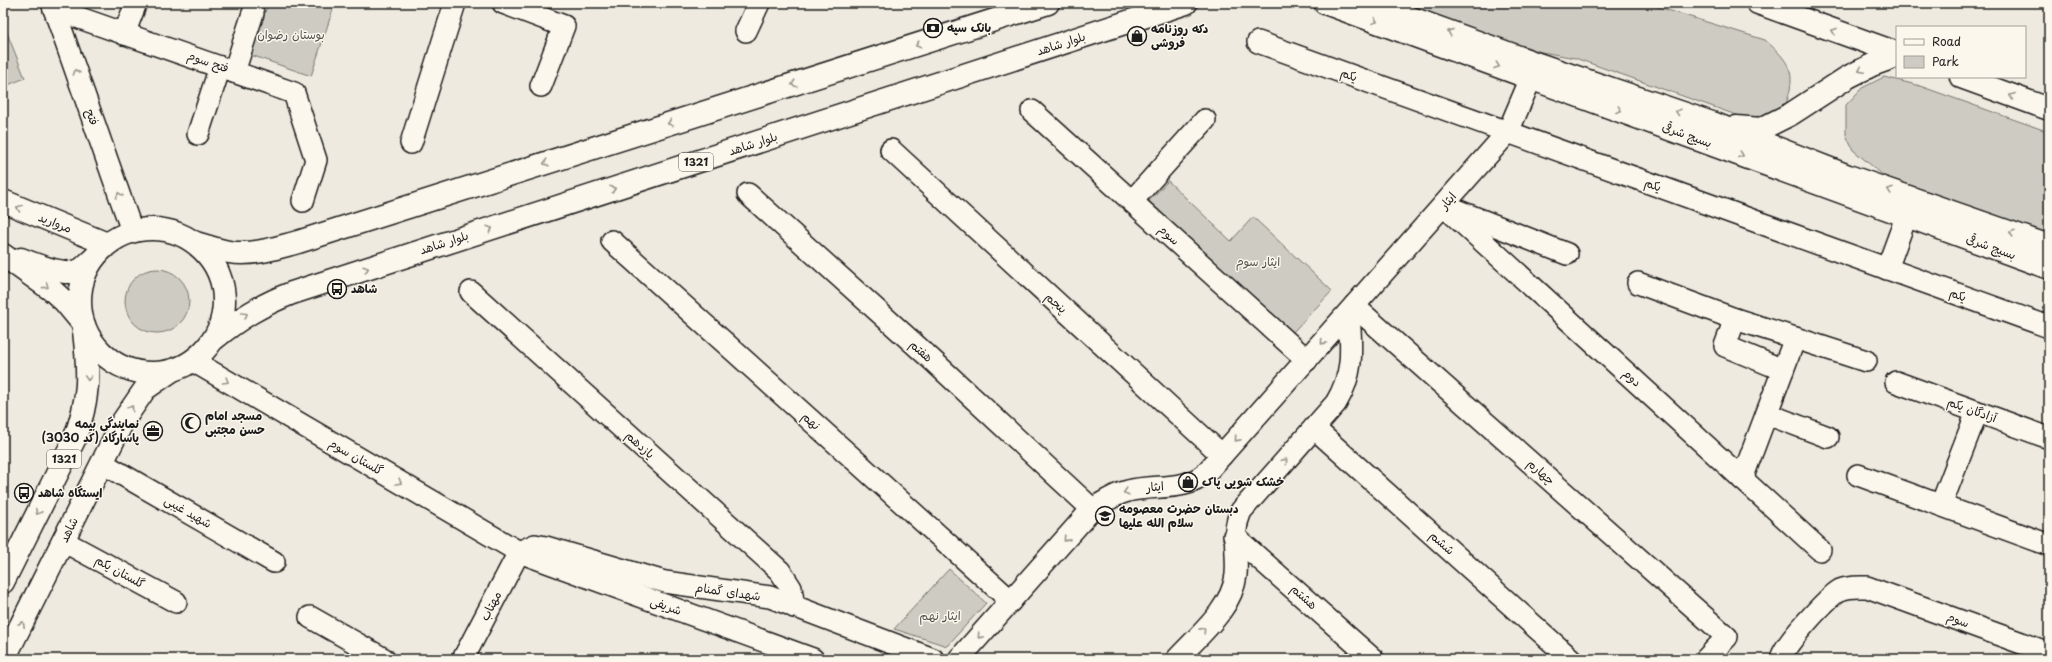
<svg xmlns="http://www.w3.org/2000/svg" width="2052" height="662" font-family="'Playpen Sans','Playpen Sans Arabic',sans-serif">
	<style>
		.green { fill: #ceccc2; stroke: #75746f }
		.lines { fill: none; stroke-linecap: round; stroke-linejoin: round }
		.street-casing { stroke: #1c1c1c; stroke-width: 24 }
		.secondary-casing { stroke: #1c1c1c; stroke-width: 25 }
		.primary-casing { stroke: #1c1c1c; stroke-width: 25 }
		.street { stroke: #fbf7ec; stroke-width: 21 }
		.secondary { stroke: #fbf7ec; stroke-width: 22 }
		.primary { stroke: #fbf7ec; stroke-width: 22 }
		.oneway { stroke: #97948e }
		.labels { text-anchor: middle; stroke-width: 3; stroke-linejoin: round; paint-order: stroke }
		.shield { fill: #fbf7ec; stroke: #5f5e5a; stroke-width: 1 }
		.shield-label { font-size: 11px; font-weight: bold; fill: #1c1c1c }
		.poi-label { font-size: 12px; font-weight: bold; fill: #1c1c1c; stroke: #fbf7ec; text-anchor: start }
		.park-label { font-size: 12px; fill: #51514e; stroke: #fbf7ec }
		.street-label { font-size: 12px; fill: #1c1c1c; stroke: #fbf7ec }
	</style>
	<rect width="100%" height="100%" fill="#eeeadf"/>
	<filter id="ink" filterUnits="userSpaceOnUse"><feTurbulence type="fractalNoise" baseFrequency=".025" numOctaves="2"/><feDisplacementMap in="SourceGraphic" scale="8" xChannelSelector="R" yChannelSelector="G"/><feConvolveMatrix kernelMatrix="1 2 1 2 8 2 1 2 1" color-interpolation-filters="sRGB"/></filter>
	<g filter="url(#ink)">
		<g class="green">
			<path d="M268 3H335L311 76 251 55Z"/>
			<path d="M1390 3H1645L1765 40C1790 62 1797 72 1786 104L1765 116 1742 117 1575 58 1514 47Z"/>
			<path d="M3 23 25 78 3 87Z"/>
			<path d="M1884 77 1917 85 2049 132V234L1884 176 1853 150 1846 135V105L1862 88Z"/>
			<path d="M1168 181 1231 241 1253 217 1332 291 1291 334 1149 201Z"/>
			<circle cx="157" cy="301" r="32"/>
			<path d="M949 569 986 603 947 646 894 629Z"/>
		</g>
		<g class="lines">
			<g class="street-casing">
				<g id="street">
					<path d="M52 3 132 231"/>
					<path d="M503 3 564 26 541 86"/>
					<path d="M54 9 294 93 316 160 303 201"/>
					<path d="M746 31 759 3"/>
					<path d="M124 34 136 3"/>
					<path d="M1258 42 2049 327"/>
					<path d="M234 72 253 13"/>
					<path d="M1032 111 1307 360"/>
					<path d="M198 134 220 67"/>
					<path d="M411 143 455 3"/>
					<path d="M891 150 1222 455"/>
					<path d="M748 194 931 359 1092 509"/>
					<path d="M1132 201 1205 120"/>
					<path d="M1444 206 1820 550"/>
					<path d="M1456 210 1567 254"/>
					<path d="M612 241 1011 601"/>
					<path d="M1887 269 1906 217"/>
					<path d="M1638 283 1735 319 1795 338"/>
					<path d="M471 292 780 571 791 588 794 607"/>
					<path d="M1354 306 1727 637 1706 659"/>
					<path d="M1735 319 1725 346 1783 370"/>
					<path d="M193 361 519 552 813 659"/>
					<path d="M1896 382 2049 438"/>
					<path d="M1767 414 1828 437"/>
					<path d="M1314 428 1571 659"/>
					<path d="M102 463 274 562"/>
					<path d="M1858 475 2049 545"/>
					<path d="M1742 479 1795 338 1866 361"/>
					<path d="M1941 505 1977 412"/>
					<path d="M1234 536 1373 659"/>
					<path d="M63 541 176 602"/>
					<path d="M521 551 535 545 546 547 665 582 770 597 933 659"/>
					<path d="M310 617 384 659"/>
					<path d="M463 659 519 552"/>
					<path d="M959 659 1092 509C1104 502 1115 494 1128 491 1155 484 1185 492 1206 473L1508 132 1531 78"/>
					<path d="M1177 659C1199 635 1232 609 1236 575 1238 552 1231 533 1241 511L1336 403C1355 371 1351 348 1349 313"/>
					<path d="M1781 659C1782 646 1828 597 1840 590 1849 586 1858 587 1867 587L2049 653"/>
				</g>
			</g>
			<g class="secondary-casing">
				<g id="secondary">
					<path d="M1325 3 2049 268"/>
					<path d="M1370 3 1538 64 1715 124 1848 176 2049 246"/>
					<path d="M1758 3 1897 53"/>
					<path d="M1961 77 2049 109"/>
					<path d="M1736 127 1761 129 1791 114 1848 77 1872 65 1897 56"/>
					<path d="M3 201 107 244"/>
					<path d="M3 255 53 291 65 302 84 325"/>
					<path d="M21 259C36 265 65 277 80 270 84 268 88 263 92 260"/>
				</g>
			</g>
			<g class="primary-casing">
				<g id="primary">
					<circle cx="152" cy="301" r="72"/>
					<path d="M196 243C206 246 218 250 229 252 253 256 275 248 298 242L1048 3"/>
					<path d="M214 339C240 318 261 305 292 293L1186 3"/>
					<path d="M3 582 74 440C90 398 89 374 84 331"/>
					<path d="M4 659 123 421 145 389 171 371"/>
				</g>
			</g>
			<use href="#street" class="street"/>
			<use href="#secondary" class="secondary"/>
			<use href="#primary" class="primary"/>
		</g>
		<defs><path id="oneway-chevron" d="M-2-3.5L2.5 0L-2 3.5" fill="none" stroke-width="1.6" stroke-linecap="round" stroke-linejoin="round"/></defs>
		<g class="oneway">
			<use href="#oneway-chevron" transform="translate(1375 21) rotate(20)"/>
			<use href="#oneway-chevron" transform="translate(1834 31) rotate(-160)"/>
			<use href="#oneway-chevron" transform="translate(1450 32) rotate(-160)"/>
			<use href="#oneway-chevron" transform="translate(918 45) rotate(162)"/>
			<use href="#oneway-chevron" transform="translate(1497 66) rotate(20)"/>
			<use href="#oneway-chevron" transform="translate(1861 70) rotate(154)"/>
			<use href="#oneway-chevron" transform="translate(76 72) rotate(-109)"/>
			<use href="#oneway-chevron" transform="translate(794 84) rotate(162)"/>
			<use href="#oneway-chevron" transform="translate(2012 96) rotate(-160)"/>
			<use href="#oneway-chevron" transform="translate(1619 110) rotate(20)"/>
			<use href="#oneway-chevron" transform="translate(1678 112) rotate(-161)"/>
			<use href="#oneway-chevron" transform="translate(670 123) rotate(162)"/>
			<use href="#oneway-chevron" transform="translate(1741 155) rotate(20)"/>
			<use href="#oneway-chevron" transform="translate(546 163) rotate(162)"/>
			<use href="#oneway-chevron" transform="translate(613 189) rotate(-18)"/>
			<use href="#oneway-chevron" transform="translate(1890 190) rotate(-161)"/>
			<use href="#oneway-chevron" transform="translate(119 195) rotate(-109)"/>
			<use href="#oneway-chevron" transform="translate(19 208) rotate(-158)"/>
			<use href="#oneway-chevron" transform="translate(490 229) rotate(-18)"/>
			<use href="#oneway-chevron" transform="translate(2012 233) rotate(-161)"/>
			<use href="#oneway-chevron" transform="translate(366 269) rotate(-18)"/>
			<use href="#oneway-chevron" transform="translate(46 286) rotate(36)"/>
			<use href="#oneway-chevron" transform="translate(245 315) rotate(-30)"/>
			<use href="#oneway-chevron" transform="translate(1323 342) rotate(132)"/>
			<use href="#oneway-chevron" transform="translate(88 378) rotate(92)"/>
			<use href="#oneway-chevron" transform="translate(226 381) rotate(30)"/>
			<use href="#oneway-chevron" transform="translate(131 408) rotate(-56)"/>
			<use href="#oneway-chevron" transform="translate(1237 439) rotate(132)"/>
			<use href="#oneway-chevron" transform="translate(1285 461) rotate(-49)"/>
			<use href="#oneway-chevron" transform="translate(399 482) rotate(30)"/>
			<use href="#oneway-chevron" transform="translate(1126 492) rotate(163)"/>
			<use href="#oneway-chevron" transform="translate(38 512) rotate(117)"/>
			<use href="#oneway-chevron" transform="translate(1066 539) rotate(132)"/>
			<use href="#oneway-chevron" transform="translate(22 624) rotate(-63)"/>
			<use href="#oneway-chevron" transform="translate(1203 630) rotate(-48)"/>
			<use href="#oneway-chevron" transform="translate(980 636) rotate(132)"/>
		</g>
	</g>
	<defs>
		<g id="bank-ring" transform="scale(1)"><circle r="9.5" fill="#fbf7ec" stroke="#1c1c1c" stroke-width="1.5"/><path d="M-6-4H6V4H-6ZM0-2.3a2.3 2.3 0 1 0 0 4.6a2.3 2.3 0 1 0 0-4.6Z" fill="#1c1c1c"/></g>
		<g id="shop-ring" transform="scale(1)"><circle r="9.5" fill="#fbf7ec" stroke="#1c1c1c" stroke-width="1.5"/><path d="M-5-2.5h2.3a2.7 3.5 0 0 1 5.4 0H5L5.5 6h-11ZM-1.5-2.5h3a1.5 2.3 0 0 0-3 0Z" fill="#1c1c1c"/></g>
		<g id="bus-ring" transform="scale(1)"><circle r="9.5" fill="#fbf7ec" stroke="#1c1c1c" stroke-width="1.5"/><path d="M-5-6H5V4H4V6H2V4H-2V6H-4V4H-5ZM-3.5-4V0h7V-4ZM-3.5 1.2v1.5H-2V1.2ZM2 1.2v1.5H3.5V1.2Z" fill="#1c1c1c"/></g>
		<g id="mosque-ring" transform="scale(1)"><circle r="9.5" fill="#fbf7ec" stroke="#1c1c1c" stroke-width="1.5"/><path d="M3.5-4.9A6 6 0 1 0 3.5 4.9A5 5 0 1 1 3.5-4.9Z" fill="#1c1c1c"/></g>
		<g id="office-ring" transform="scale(1)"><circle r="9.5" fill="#fbf7ec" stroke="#1c1c1c" stroke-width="1.5"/><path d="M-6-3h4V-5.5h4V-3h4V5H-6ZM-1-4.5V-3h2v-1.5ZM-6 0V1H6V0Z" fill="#1c1c1c"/></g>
		<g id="school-ring" transform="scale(1)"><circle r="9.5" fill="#fbf7ec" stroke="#1c1c1c" stroke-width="1.5"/><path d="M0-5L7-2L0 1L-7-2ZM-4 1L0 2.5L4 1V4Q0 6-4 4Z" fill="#1c1c1c"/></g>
	</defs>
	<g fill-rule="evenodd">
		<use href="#bank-ring" x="933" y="28"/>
		<use href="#shop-ring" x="1137" y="36"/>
		<use href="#bus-ring" x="337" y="289"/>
		<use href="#mosque-ring" x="191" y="423"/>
		<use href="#office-ring" x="153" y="431"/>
		<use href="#shop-ring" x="1188" y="482"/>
		<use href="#bus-ring" x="24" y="493"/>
		<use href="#school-ring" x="1105" y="516"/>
	</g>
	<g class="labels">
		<g class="shield">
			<rect x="679" y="153" width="34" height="18" rx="3"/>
			<rect x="47" y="450" width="34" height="18" rx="3"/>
		</g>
		<g class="shield-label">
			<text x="696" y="166">1321</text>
			<text x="64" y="463">1321</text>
		</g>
		<g class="poi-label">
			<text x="947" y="32">بانک سپه</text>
			<text x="1151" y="33">دکه روزنامه<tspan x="1151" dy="14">فروشی</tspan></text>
			<text x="351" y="293">شاهد</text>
			<text x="205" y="420">مسجد امام<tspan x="205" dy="14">حسن مجتبی</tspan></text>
			<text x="139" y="428" text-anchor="end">نمایندگی بیمه<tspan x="139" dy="14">پاسارگاد (کد 3030)</tspan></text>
			<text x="1202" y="486">خشک شویی پاک</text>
			<text x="38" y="497">ایستگاه شاهد</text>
			<text x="1119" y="513">دبستان حضرت معصومه<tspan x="1119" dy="14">سلام الله علیها</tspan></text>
		</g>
		<g class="park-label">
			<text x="291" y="39">بوستان رضوان</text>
			<text x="1258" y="266">ایثار سوم</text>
			<text x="940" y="620">ایثار نهم</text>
		</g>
		<g class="street-label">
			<text transform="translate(1061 44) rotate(-18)" y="4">بلوار شاهد</text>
			<text transform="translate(208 62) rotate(19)" y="4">فتح سوم</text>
			<text transform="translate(1349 75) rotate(20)" y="4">یکم</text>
			<text transform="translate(92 117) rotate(71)" y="4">فتح</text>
			<text transform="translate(1687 135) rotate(20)" y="4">بسیج شرقی</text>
			<text transform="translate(753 144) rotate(-18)" y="4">بلوار شاهد</text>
			<text transform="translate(1653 185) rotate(20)" y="4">یکم</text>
			<text transform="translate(1448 201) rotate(-49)" y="4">ایثار</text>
			<text transform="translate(55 223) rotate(22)" y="4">مروارید</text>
			<text transform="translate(1169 235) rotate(42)" y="4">سوم</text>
			<text transform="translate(444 243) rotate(-18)" y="4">بلوار شاهد</text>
			<text transform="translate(1991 247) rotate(20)" y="4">بسیج شرقی</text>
			<text transform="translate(1958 295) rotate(20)" y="4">یکم</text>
			<text transform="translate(1056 303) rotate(42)" y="4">پنجم</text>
			<text transform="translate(921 351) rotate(42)" y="4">هفتم</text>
			<text transform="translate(1632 378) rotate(43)" y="4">دوم</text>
			<text transform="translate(1972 410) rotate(20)" y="4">آزادگان یکم</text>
			<text transform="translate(811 421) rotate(42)" y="4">نهم</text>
			<text transform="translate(640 445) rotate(42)" y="4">یازدهم</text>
			<text transform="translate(356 457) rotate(30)" y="4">گلستان سوم</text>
			<text transform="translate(1541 472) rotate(42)" y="4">چهارم</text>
			<text transform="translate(1155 487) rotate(-5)" y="4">ایثار</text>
			<text transform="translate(188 512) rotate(30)" y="4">شهید غیبی</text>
			<text transform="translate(69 530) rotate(-64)" y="4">شاهد</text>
			<text transform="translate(1442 543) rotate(42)" y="4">ششم</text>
			<text transform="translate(120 572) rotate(29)" y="4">گلستان یکم</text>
			<text transform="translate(728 592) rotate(8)" y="4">شهدای گمنام</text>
			<text transform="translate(1304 597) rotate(42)" y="4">هشتم</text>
			<text transform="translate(491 606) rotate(-62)" y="4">مهتاب</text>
			<text transform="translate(666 606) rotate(20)" y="4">شریفی</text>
			<text transform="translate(1958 620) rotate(20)" y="4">سوم</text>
		</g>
	</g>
	<rect width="2052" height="662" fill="none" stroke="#fbf7ec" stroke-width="16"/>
	<rect x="8" y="8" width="2036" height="646" fill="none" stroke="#1c1c1c" stroke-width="1.5" filter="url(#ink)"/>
	<rect x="1896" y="26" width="130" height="52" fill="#fbf7ec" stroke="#a29f99"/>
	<rect x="1904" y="39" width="20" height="6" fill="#fbf7ec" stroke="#a29f99"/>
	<text x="1932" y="46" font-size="12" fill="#1c1c1c">Road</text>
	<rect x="1904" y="56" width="20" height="12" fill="#ceccc2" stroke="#a29f99"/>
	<text x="1932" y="66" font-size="12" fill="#1c1c1c">Park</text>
</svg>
